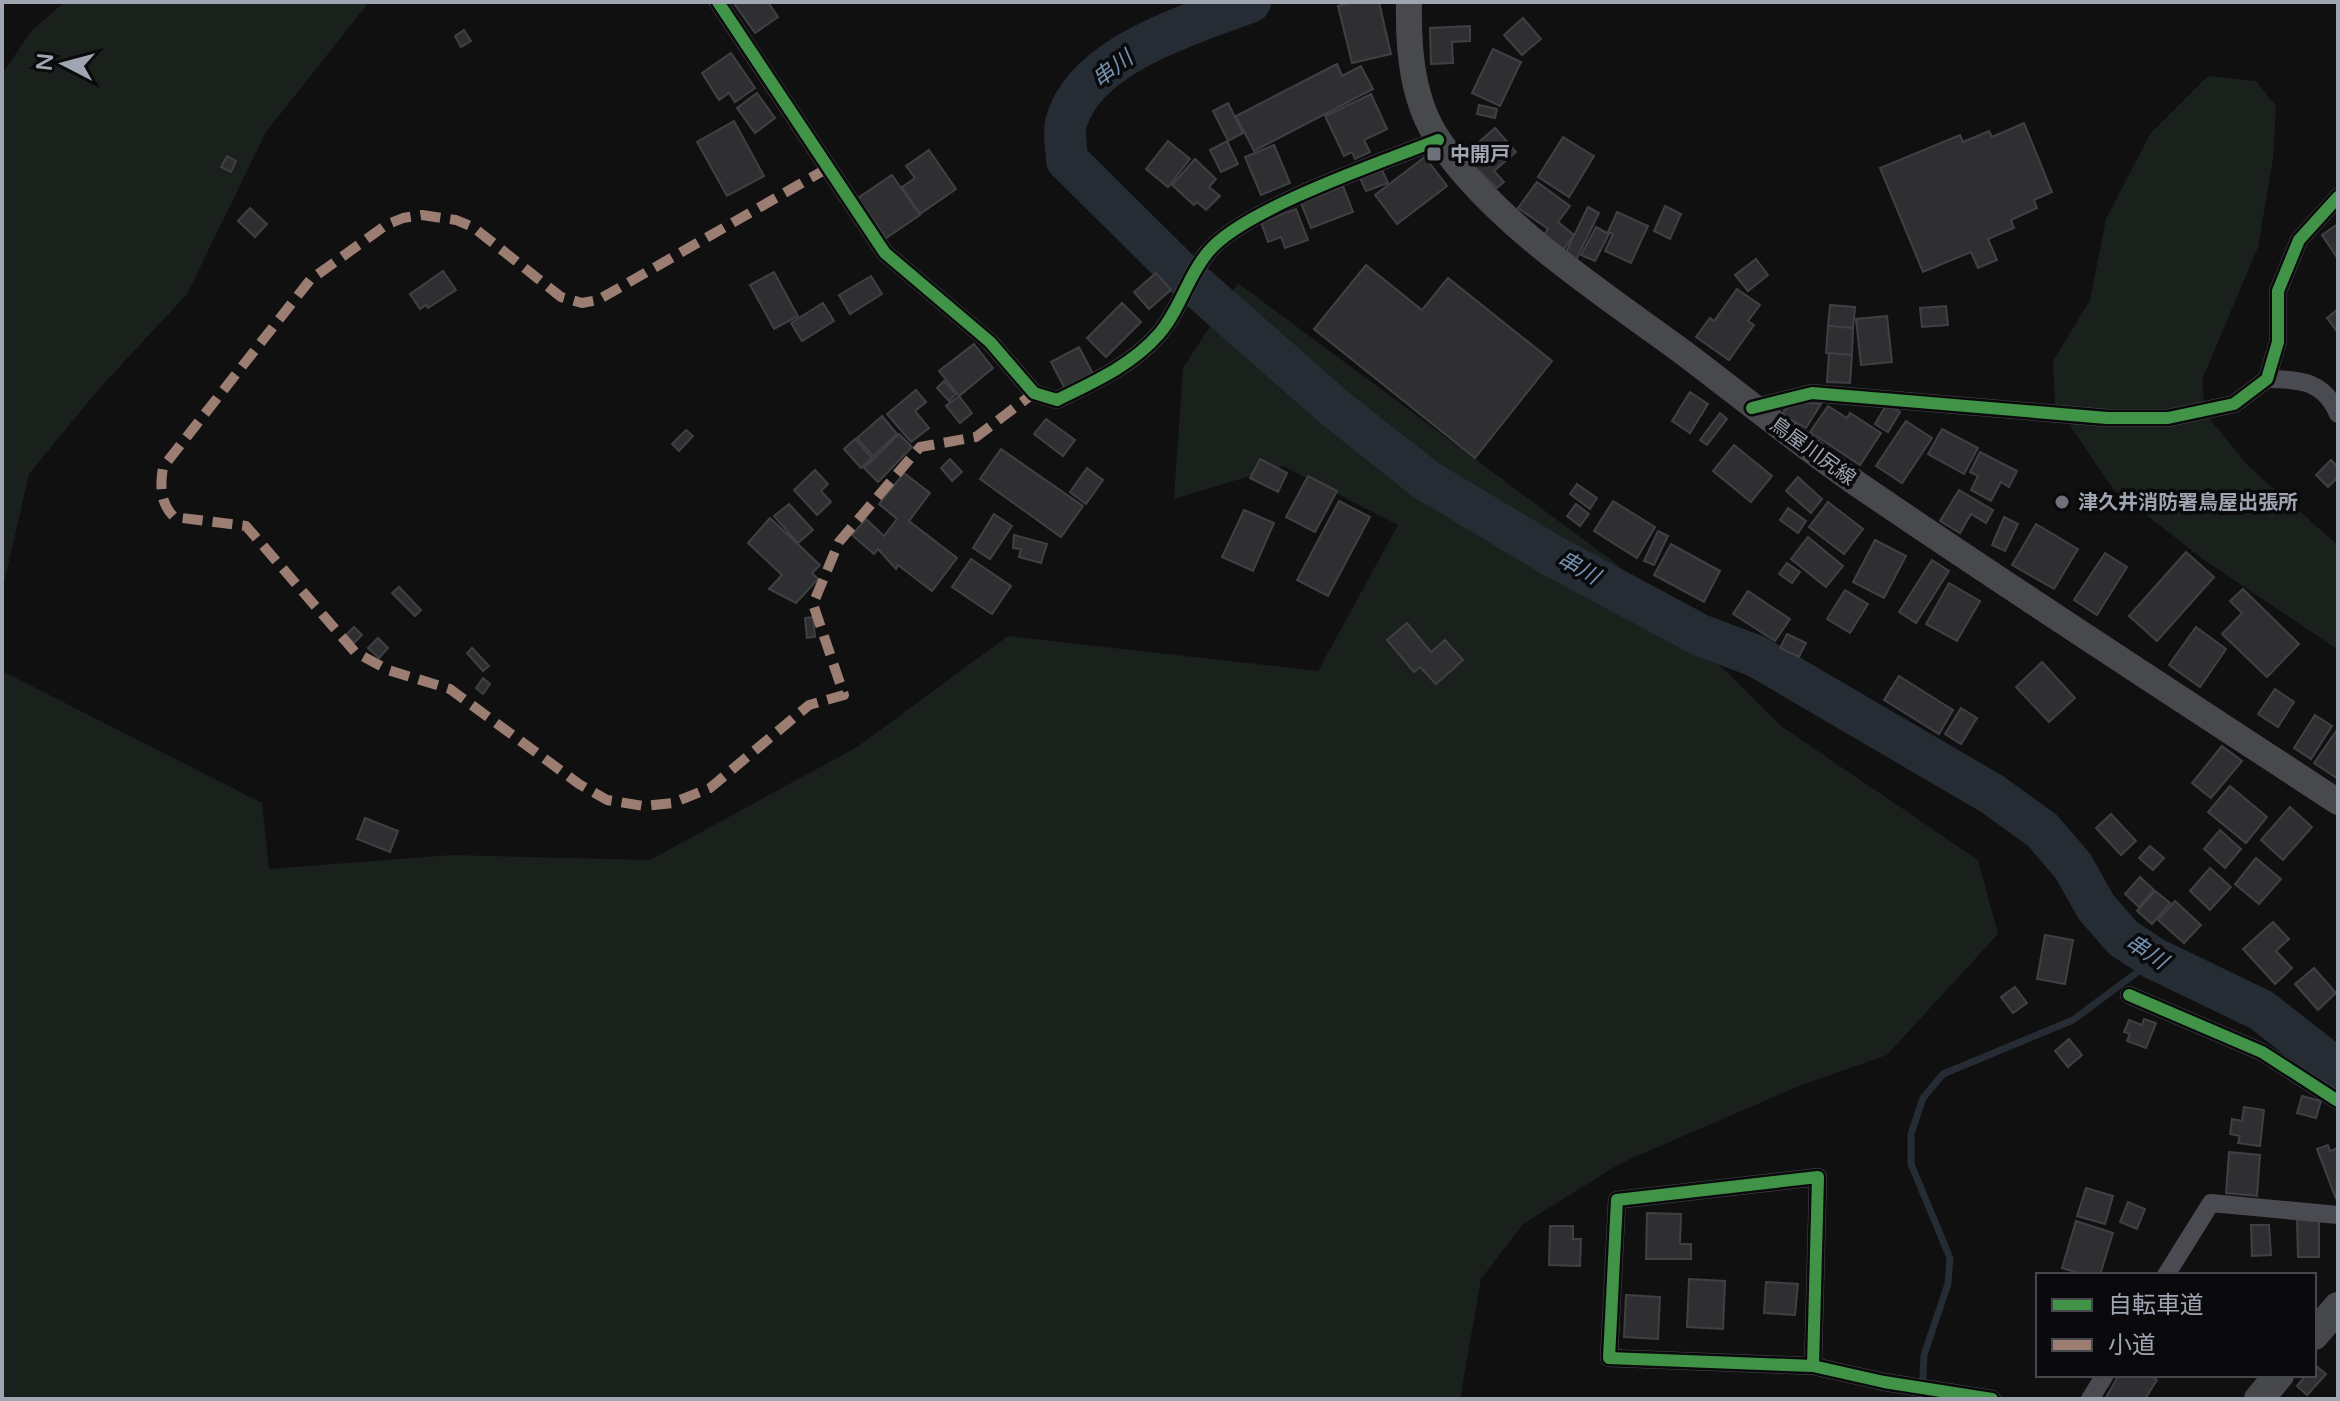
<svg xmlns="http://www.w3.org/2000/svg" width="2340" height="1401" font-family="'Varela Round','Noto Sans JP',sans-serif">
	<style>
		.green { fill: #1a201b }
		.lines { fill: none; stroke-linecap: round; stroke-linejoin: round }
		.stream { stroke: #262c33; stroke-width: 7 }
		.river { stroke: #262c33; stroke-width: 42 }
		.building { fill: #2f2f31; stroke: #3e4044; stroke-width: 2 }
		.street { stroke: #4a4b50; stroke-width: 18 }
		.secondary { stroke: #48494d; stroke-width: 26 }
		.primary { stroke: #46484b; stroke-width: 30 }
		.quiet { stroke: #9b7d72; stroke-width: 10; stroke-dasharray: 20 10; stroke-linecap: butt }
		.cycleway-casing { stroke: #0a0a0c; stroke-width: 17 }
		.cycleway { stroke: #419447; stroke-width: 12 }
		.poi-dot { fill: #6e7179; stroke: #0a0a0c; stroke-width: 3 }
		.labels { text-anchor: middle; stroke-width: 7; stroke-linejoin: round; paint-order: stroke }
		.poi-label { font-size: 20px; font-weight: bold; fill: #a0a5b2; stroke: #0a0a0c; text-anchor: start }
		.street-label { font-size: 20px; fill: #a0a5b2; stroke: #0a0a0c }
		.water-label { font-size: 22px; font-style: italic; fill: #7492b0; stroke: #0a0a0c }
	</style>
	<rect width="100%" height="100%" fill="#101010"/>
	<g class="green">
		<path d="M65 2H369L266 132 187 294 97 391 29 474 2 592V74L32 30Z"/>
		<path d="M2208 76 2256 81 2276 106 2273 158 2258 247 2202 380 2205 413 2248 466 2338 545V650L2203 559 2114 490 2055 404 2053 361 2090 300 2106 219 2150 134Z"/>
		<path d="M1238 283 1618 565 1781 726 1978 860 1998 934 1887 1055 1799 1086 1621 1163 1523 1224 1481 1279 1460 1399H2V671L262 803 269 869 452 855 650 860 857 747 1008 636 1318 671 1398 525 1283 466 1174 499 1183 368Z"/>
	</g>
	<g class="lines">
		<path class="stream" d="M1922 1399 1924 1355 1948 1284 1950 1258 1911 1164V1134L1923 1098 1943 1074 2073 1020 2155 959"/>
		<path class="river" d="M1250 2C1190 25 1085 54 1066 123 1063 133 1067 149 1067 160L1178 270 1336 409 1426 480 1551 555 1700 635 1756 656 1992 794 2042 830 2073 866 2096 907 2123 938 2155 959 2261 1010 2338 1070"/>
	</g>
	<g class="building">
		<path d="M733 2H768L778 17 755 33Z"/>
		<path d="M1353 2H1379L1391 54 1352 63 1338 6Z"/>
		<path d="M1523 18 1541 39 1522 55 1504 35Z"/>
		<path d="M1470 26V41L1452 42 1453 63 1431 64 1430 28Z"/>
		<path d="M464 30 471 41 461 47 455 36Z"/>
		<path d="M1493 49 1521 62 1500 106 1472 93Z"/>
		<path d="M731 53 755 88 735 102 729 93 719 100 702 73Z"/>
		<path d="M1337 64 1342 76 1361 66 1373 89 1254 151 1236 116Z"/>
		<path d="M757 93 775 118 755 133 737 108Z"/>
		<path d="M1371 94 1387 129 1364 140 1370 152 1355 159 1352 152 1344 156 1325 116Z"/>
		<path d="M1228 103 1243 133 1228 141 1213 111Z"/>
		<path d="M1479 105 1497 109 1495 118 1477 114Z"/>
		<path d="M734 121 764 176 727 196 697 142Z"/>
		<path d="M2024 123 2052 192 2034 200 2037 208 2011 220 2014 228 1988 239 1997 260 1978 268 1971 252 1923 272 1880 168 1960 135 1963 142 1989 131 1992 137Z"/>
		<path d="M1495 128 1516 152 1494 171 1504 182 1497 188 1463 156Z"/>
		<path d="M1563 137 1594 156 1569 197 1538 177Z"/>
		<path d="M1168 141 1190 159 1168 187 1146 169Z"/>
		<path d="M1227 141 1238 164 1221 172 1210 150Z"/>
		<path d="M1274 145 1290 183 1261 195 1245 157Z"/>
		<path d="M929 150 956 189 920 214 902 187 915 178 906 166Z"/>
		<path d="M227 156 236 161 231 172 221 167Z"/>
		<path d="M1425 157 1447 186 1397 224 1375 195Z"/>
		<path d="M1195 159 1216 179 1209 187 1220 196 1206 210 1197 202 1194 205 1172 185Z"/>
		<path d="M1381 168 1388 183 1366 191 1360 178Z"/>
		<path d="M892 175 920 215 886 238 858 198Z"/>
		<path d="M1537 182 1570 206 1558 222 1574 235 1560 254 1540 240 1548 229 1518 208Z"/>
		<path d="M1343 186 1353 212 1311 228 1301 203Z"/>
		<path d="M1665 206 1681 214 1670 239 1654 231Z"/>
		<path d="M1588 207 1599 213 1576 260 1565 254Z"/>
		<path d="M250 208 267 224 255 237 238 221Z"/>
		<path d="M1296 209 1308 240 1285 248 1281 237 1268 242 1261 222Z"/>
		<path d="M1617 212 1648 226 1631 263 1605 251 1613 234 1608 232Z"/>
		<path d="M2338 224V259L2322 235Z"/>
		<path d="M1596 227 1609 234 1595 261 1581 255Z"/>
		<path d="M1756 259 1768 275 1748 291 1735 275Z"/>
		<path d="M1366 265 1422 310 1448 278 1552 361 1475 458 1314 329Z"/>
		<path d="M443 271 456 290 428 308 426 305 420 309 410 294Z"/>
		<path d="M774 272 798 316 774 329 750 285Z"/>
		<path d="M1156 273 1171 290 1149 309 1134 292Z"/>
		<path d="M871 276 882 294 850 314 839 295Z"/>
		<path d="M1737 289 1760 305 1748 321 1754 325 1729 360 1696 337 1710 318 1714 321Z"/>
		<path d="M823 303 834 321 802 341 791 323Z"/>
		<path d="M1122 303 1141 322 1106 357 1087 338Z"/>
		<path d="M1830 305 1855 307 1853 328 1828 326Z"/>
		<path d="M1946 306 1948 325 1922 327 1920 308Z"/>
		<path d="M2338 309V333L2327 318Z"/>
		<path d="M1887 316 1892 362 1861 365 1856 319Z"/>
		<path d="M1828 326 1853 328 1852 355 1826 353Z"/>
		<path d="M974 344 993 368 959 396 939 371Z"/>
		<path d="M1079 347 1093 374 1065 389 1051 362Z"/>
		<path d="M1829 353 1852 355 1850 383 1827 382Z"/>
		<path d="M944 381 956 394 949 401 937 388Z"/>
		<path d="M916 390 926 402 915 411 929 428 911 442 887 414Z"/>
		<path d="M1690 392 1708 404 1690 433 1672 421Z"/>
		<path d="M959 396 972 413 960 423 946 406Z"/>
		<path d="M1791 402 1821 404 1806 428 1782 414Z"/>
		<path d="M1887 404 1900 412 1888 432 1875 424Z"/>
		<path d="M1828 406 1847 418 1850 413 1881 433 1860 465 1810 432Z"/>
		<path d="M1720 413 1727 419 1707 445 1700 440Z"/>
		<path d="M882 416 897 434 873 456 857 438Z"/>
		<path d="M1046 419 1075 440 1063 456 1034 434Z"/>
		<path d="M1906 421 1932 438 1902 483 1876 466Z"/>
		<path d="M1942 429 1978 448 1964 474 1928 454Z"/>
		<path d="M686 430 693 436 679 451 672 444Z"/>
		<path d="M899 434 912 447 878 482 864 468Z"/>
		<path d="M855 439 872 458 861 468 844 449Z"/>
		<path d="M1734 445 1772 476 1751 502 1713 471Z"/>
		<path d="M1001 449 1083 506 1061 537 980 479Z"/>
		<path d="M1980 452 2017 471 2009 487 2001 482 1991 501 1971 490 1978 476 1970 472Z"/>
		<path d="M950 459 962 472 952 481 941 468Z"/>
		<path d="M1260 459 1287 473 1278 492 1250 478Z"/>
		<path d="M2331 460 2338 467V477L2328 487 2316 475Z"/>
		<path d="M1087 468 1103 480 1086 504 1070 492Z"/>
		<path d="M815 470 828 484 821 491 831 502 817 515 794 490Z"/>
		<path d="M904 473 930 493 909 521 957 558 932 591 898 565 896 569 878 549 874 554 852 535 866 519 884 536 897 519 879 504Z"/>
		<path d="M1308 476 1337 491 1315 532 1286 517Z"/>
		<path d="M1798 477 1822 499 1811 513 1786 491Z"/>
		<path d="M1577 484 1597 498 1590 509 1570 494Z"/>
		<path d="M1959 490 1993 510 1986 523 1971 514 1960 533 1940 521Z"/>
		<path d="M1339 501 1370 517 1328 596 1297 580Z"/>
		<path d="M1613 501 1655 527 1637 558 1594 531Z"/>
		<path d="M1828 502 1863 529 1844 554 1809 527Z"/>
		<path d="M789 504 813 530 798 543 774 516Z"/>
		<path d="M1576 504 1589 514 1580 526 1567 516Z"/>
		<path d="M1788 508 1806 521 1798 533 1780 520Z"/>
		<path d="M1244 510 1274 523 1253 571 1222 557Z"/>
		<path d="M994 514 1012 526 990 559 973 548Z"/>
		<path d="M2004 517 2018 524 2005 551 1992 545Z"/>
		<path d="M770 518 820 565 812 573 818 579 796 603 769 589 782 575 748 543Z"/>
		<path d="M2036 524 2078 549 2054 589 2012 565Z"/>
		<path d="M1658 531 1668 536 1654 565 1644 561Z"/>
		<path d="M1014 535 1047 544 1041 563 1019 557 1021 549 1013 548Z"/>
		<path d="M1808 537 1843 566 1826 587 1791 559Z"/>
		<path d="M1875 540 1906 556 1884 598 1853 582Z"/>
		<path d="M1671 544 1720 571 1704 602 1654 575Z"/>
		<path d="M2186 552 2214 577 2157 641 2129 616Z"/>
		<path d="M2105 553 2127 567 2097 615 2074 600Z"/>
		<path d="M971 559 1011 586 992 614 952 587Z"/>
		<path d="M1932 560 1949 571 1916 623 1899 612Z"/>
		<path d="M1787 563 1800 572 1792 583 1779 574Z"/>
		<path d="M1949 583 1980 601 1957 641 1926 624Z"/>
		<path d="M399 587 421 610 415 616 392 593Z"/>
		<path d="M2243 589 2299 644 2267 677 2222 634 2242 613 2230 601Z"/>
		<path d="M1845 590 1868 604 1850 633 1827 619Z"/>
		<path d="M1748 591 1790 619 1775 641 1733 614Z"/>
		<path d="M813 617 815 637 807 638 805 618Z"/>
		<path d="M1407 623 1431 652 1445 640 1463 660 1436 684 1420 667 1414 672 1387 640Z"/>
		<path d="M354 627 362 635 354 643 346 635Z"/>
		<path d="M2196 627 2226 649 2200 687 2169 665Z"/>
		<path d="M1787 634 1806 643 1799 657 1780 648Z"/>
		<path d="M378 638 388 648 379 658 368 648Z"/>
		<path d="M472 648 489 666 483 671 467 653Z"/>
		<path d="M2042 662 2075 698 2049 722 2016 687Z"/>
		<path d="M1899 676 1953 710 1939 734 1884 700Z"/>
		<path d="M483 678 490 684 483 694 476 688Z"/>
		<path d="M2275 689 2294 702 2278 727 2258 714Z"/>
		<path d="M1961 708 1977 718 1961 744 1945 734Z"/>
		<path d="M2315 715 2332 726 2311 759 2294 748Z"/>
		<path d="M2337 730H2338V779L2314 763Z"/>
		<path d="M2222 746 2242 761 2211 798 2192 783Z"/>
		<path d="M2230 786 2267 817 2246 843 2208 812Z"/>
		<path d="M2290 807 2312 827 2283 860 2261 840Z"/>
		<path d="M2111 814 2136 841 2121 855 2096 828Z"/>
		<path d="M365 818 398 831 390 852 357 839Z"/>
		<path d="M2220 830 2241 849 2225 868 2204 849Z"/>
		<path d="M2150 846 2164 858 2153 870 2139 858Z"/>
		<path d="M2256 858 2281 879 2259 904 2235 884Z"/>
		<path d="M2210 868 2231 887 2210 910 2190 891Z"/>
		<path d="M2140 877 2154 890 2139 907 2125 894Z"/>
		<path d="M2155 891 2170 903 2152 924 2137 911Z"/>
		<path d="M2175 901 2201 925 2184 943 2158 920Z"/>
		<path d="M2273 922 2289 939 2276 951 2292 968 2275 984 2243 949Z"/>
		<path d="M2045 935 2073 940 2065 984 2037 979Z"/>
		<path d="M2314 968 2336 993 2318 1010 2295 984Z"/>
		<path d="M2015 987 2027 1003 2013 1013 2001 997Z"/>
		<path d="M2144 1019 2156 1023 2146 1048 2127 1041 2130 1034 2124 1032 2129 1020 2142 1025Z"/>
		<path d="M2069 1039 2082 1055 2068 1067 2055 1051Z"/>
		<path d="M2302 1096 2321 1101 2316 1118 2297 1113Z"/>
		<path d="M2244 1107 2264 1110 2260 1146 2238 1143 2240 1136 2230 1134 2232 1119 2242 1121Z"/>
		<path d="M2328 1145 2330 1151 2338 1148 2336 1199 2317 1149Z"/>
		<path d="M2229 1152 2260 1155 2257 1196 2226 1193Z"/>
		<path d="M2086 1188 2113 1196 2105 1224 2077 1216Z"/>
		<path d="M2128 1202 2145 1209 2137 1229 2120 1222Z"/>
		<path d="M1647 1213 1681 1214 1680 1244H1691V1259H1646Z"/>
		<path d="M2297 1219H2319V1257H2298Z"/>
		<path d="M2076 1221 2113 1233 2100 1275H2085L2062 1268Z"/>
		<path d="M2251 1225H2269L2271 1255 2252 1256Z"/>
		<path d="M1550 1226H1573V1239H1581L1580 1266 1549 1265Z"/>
		<path d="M1689 1279 1725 1281 1723 1329 1687 1327Z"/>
		<path d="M1766 1282 1798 1284 1795 1315 1764 1313Z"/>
		<path d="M1626 1295 1660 1297 1658 1339 1624 1337Z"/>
		<path d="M2315 1365 2326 1374 2307 1395 2297 1386 2306 1375H2314Z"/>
		<path d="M2119 1375H2149L2157 1380 2145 1399H2105Z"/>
	</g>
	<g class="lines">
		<g class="street">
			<path d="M718 2 885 253 990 342 1034 393 1057 400C1094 382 1132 365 1159 334 1180 310 1188 275 1209 251 1244 209 1384 161 1438 140"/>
			<path d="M2267 379C2300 379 2324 381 2338 414"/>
			<path d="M1752 408 1812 393 2107 418H2168L2234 404 2267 379 2278 342V291L2299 240 2338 197"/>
			<path d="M2129 995 2262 1052 2338 1101"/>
			<path d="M2166 1275 2211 1203 2338 1215"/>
			<path d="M1813 1366 1818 1177 1617 1200 1609 1358 1813 1366 1884 1382 1992 1399"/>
			<path d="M2090 1399 2105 1375"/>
		</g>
		<path class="secondary" d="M1409 2C1408 50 1412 102 1440 142 1495 224 1604 294 1684 353 1741 396 1797 442 1856 483 2015 592 2177 696 2338 802"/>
		<g class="primary">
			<path d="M2314 1335 2338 1307"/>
			<path d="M2259 1399 2279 1375"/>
		</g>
		<path class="quiet" d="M828 168 598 300 582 303 561 297 473 227 456 220 422 215 403 218 386 225 310 280 163 467C160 486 160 503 174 517L246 526 355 652 388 670 450 689 579 784 607 800 644 806 673 803 710 788 809 705 844 695 813 604 839 542 920 447 976 437 1034 393"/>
		<g class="cycleway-casing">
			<g id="cycleway">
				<path d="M718 2 885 253 990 342 1034 393 1057 400C1094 382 1132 365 1159 334 1180 310 1188 275 1209 251 1244 209 1384 161 1438 140"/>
				<path d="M1752 408 1812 393 2107 418H2168L2234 404 2267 379 2278 342V291L2299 240 2338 197"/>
				<path d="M2129 995 2262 1052 2338 1101"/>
				<path d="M1813 1366 1818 1177 1617 1200 1609 1358 1813 1366 1884 1382 1992 1399"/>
			</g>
		</g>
		<use href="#cycleway" class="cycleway"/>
	</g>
	<g class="poi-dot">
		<rect x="1426" y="146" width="16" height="16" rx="4"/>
		<circle cx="2062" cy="502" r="8"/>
	</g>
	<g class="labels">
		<g class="poi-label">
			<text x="1450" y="161">中開戸</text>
			<text x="2078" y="509">津久井消防署鳥屋出張所</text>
		</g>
		<g class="street-label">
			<text transform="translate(1813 451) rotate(36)" y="7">鳥屋川尻線</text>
		</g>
		<g class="water-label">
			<text transform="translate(1112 68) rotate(-37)" y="8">串川</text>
			<text transform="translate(1579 567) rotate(29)" y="8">串川</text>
			<text transform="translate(2147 951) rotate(33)" y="8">串川</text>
		</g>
	</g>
	<rect width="2340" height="1401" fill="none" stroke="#a0a5b2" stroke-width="8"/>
	<rect x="2036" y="1273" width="280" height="104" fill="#0a0a0c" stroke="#46484e" stroke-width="2"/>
	<rect x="2052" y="1299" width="40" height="12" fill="#419447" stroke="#46484e" stroke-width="2"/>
	<text x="2108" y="1313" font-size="24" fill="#a0a5b2">自転車道</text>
	<rect x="2052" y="1339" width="40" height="12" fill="#9b7d72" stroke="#46484e" stroke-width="2"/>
	<text x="2108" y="1353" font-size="24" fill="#a0a5b2">小道</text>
	<g transform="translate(64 64) rotate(276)" stroke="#0a0a0c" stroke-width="6" paint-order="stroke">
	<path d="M0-6L14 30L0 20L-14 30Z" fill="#a0a5b2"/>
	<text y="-12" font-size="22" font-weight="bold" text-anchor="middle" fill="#a0a5b2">N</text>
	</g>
</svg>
